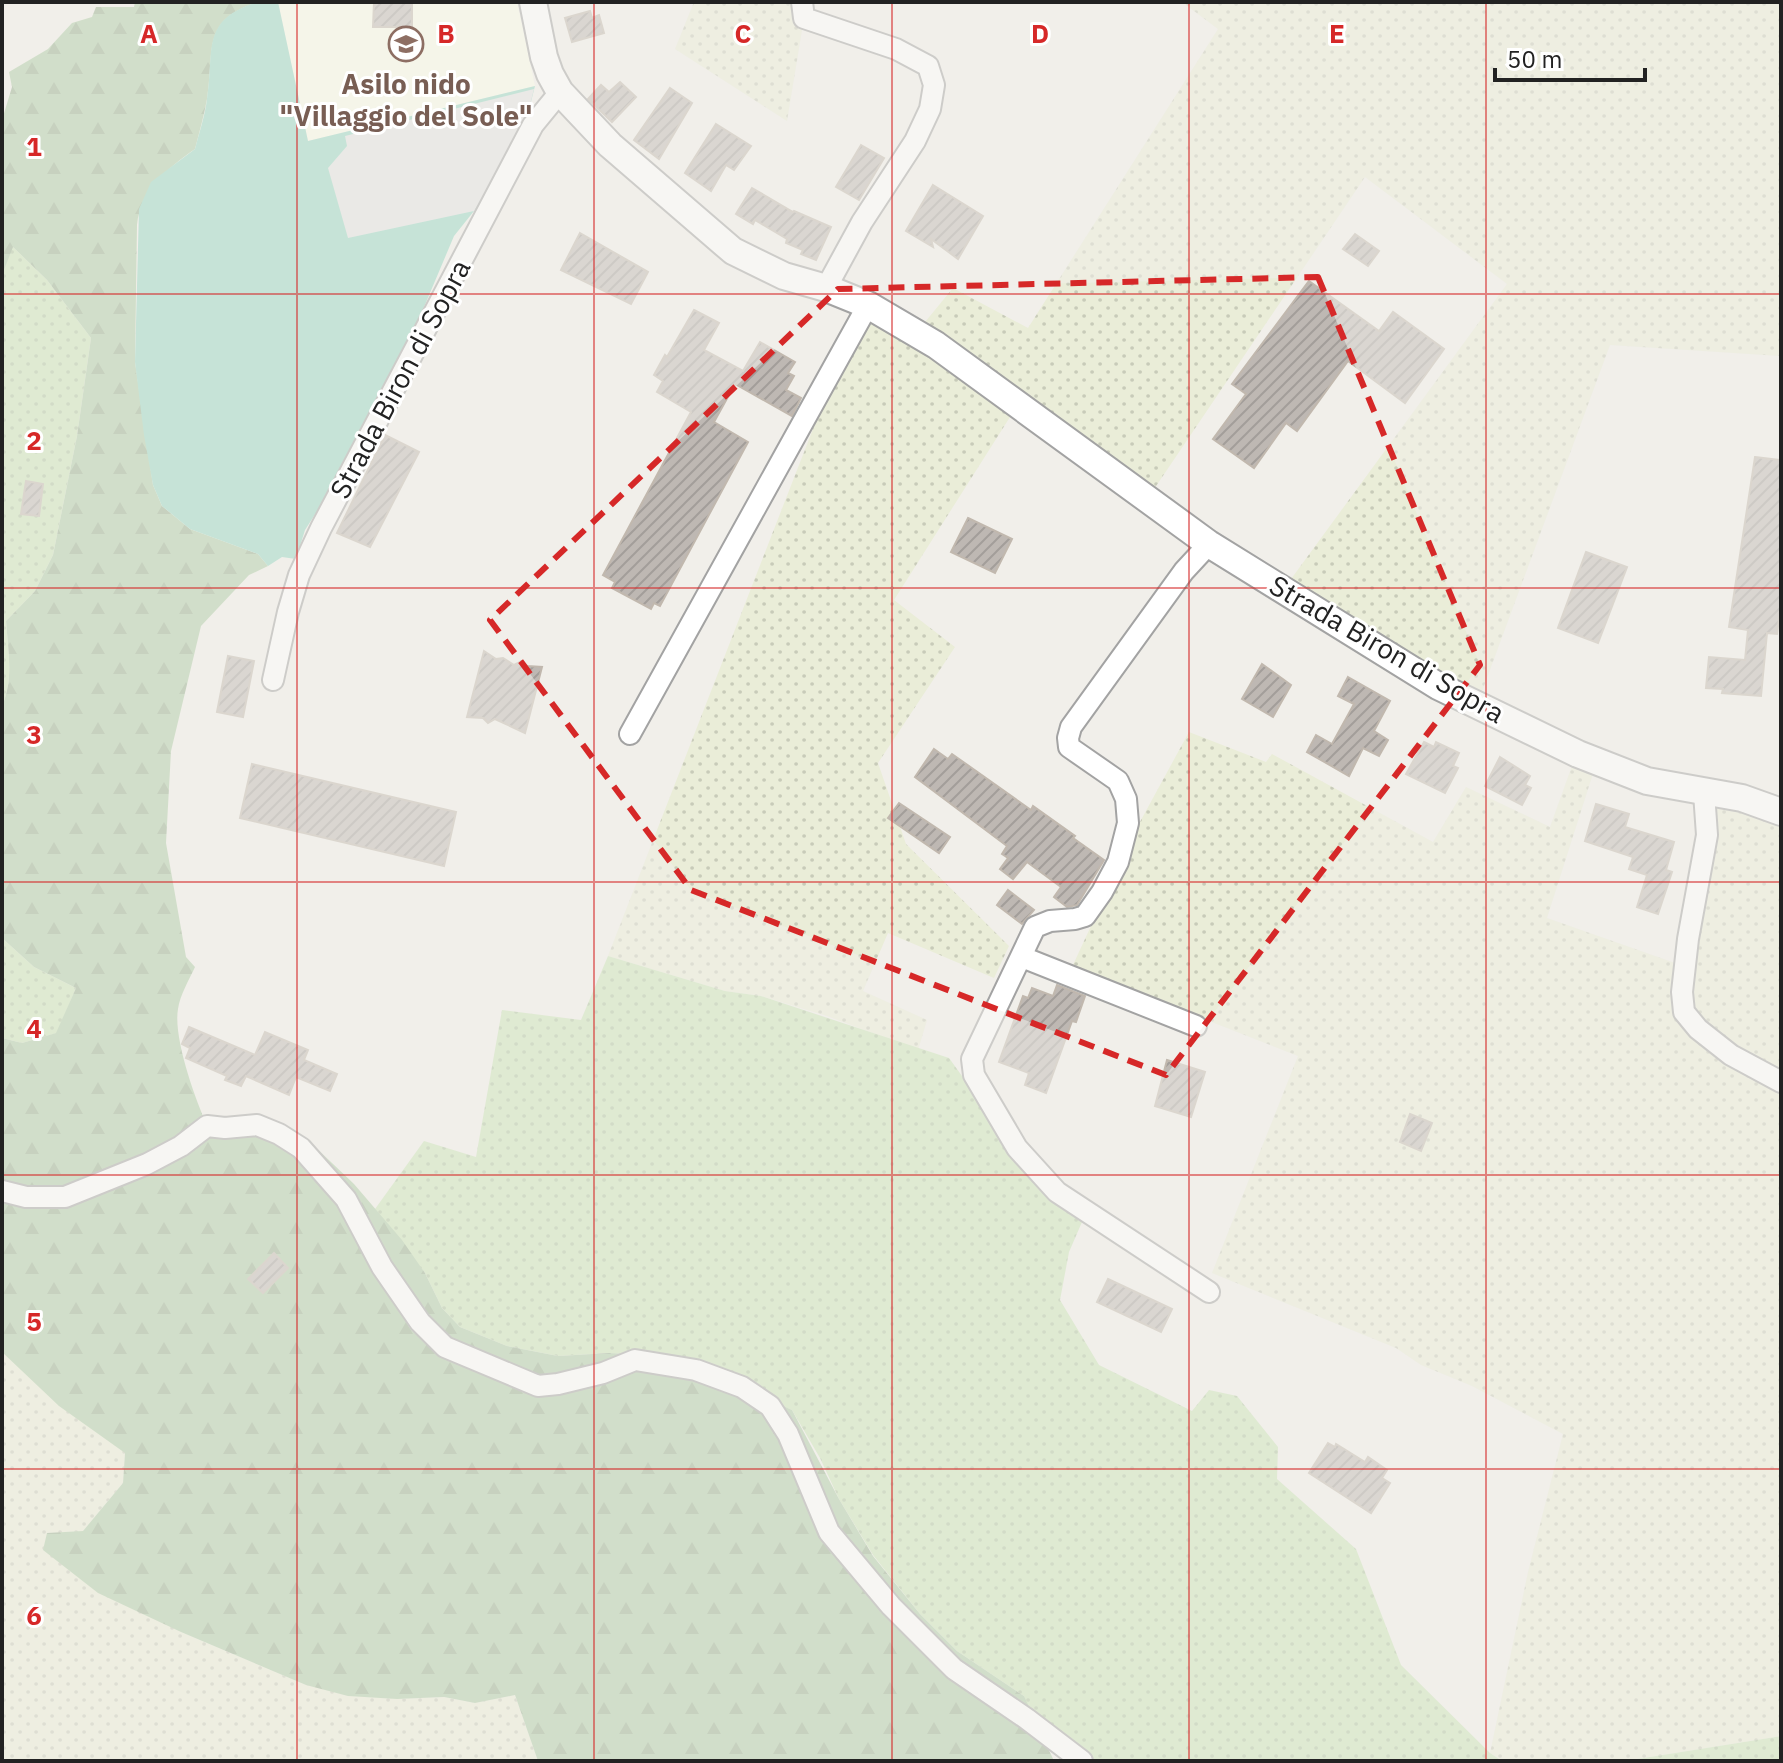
<svg xmlns="http://www.w3.org/2000/svg" width="1783" height="1763" font-family="'IBM Plex Sans',sans-serif">
	<style>
		.education { fill: #fbfce8 }
		.farmland { fill: url(#farmland-dots) }
		.grass { fill: url(#grass-dots) }
		.forest { fill: url(#forest-firs) }
		.pitch { fill: #92d6c1 }
		.parking { fill: #e2e2e2 }
		.building { fill: url(#building-hatch); stroke: #c1b8ae; stroke-width: 2 }
		.lines { fill: none; stroke-linecap: round; stroke-linejoin: round }
		.minor-casing { stroke: #a3a3a3; stroke-width: 24 }
		.tertiary-casing { stroke: #a3a3a3; stroke-width: 30 }
		.minor { stroke: #fff; stroke-width: 20 }
		.tertiary { stroke: #fff; stroke-width: 26 }
		.marked { fill: none; stroke: #d62828; stroke-width: 6; stroke-dasharray: 16 10; stroke-linejoin: round }
		.grid { fill: none; stroke: #d62828; stroke-width: 2; stroke-opacity: 0.55 }
		.labels { text-anchor: middle; stroke-width: 6; stroke-linejoin: round; paint-order: stroke }
		.education-label { font-size: 28px; font-weight: bold; fill: #785e54; stroke: #fff }
		.street-label { font-size: 28px; fill: #222; stroke: #fff }
		.grid-label { font-size: 26px; text-anchor: middle; font-weight: bold; fill: #d62828; stroke: #fff; stroke-width: 6; stroke-linejoin: round; paint-order: stroke }
	</style>
	<defs>
		<pattern id="farmland-dots" width="8" height="8" patternUnits="userSpaceOnUse" patternTransform="scale(2)"><rect width="8" height="8" fill="#eaedd8"/><path d="M2 2h.1M6 6h.1" fill="none" stroke="#c8cbb9" stroke-width="1.8" stroke-linecap="round"/></pattern>
		<pattern id="grass-dots" width="8" height="8" patternUnits="userSpaceOnUse" patternTransform="scale(2)"><rect width="8" height="8" fill="#cae4b7"/><path d="M2 2h.1M6 6h.1" fill="none" stroke="#adc39d" stroke-width="1.8" stroke-linecap="round"/></pattern>
		<pattern id="forest-firs" width="22" height="20" patternUnits="userSpaceOnUse" patternTransform="scale(2)"><rect width="22" height="20" fill="#accba4"/><path d="M5 1l3.5 6h-7zM16 11l3.5 6h-7z" fill="#94ae8d"/></pattern>
		<pattern id="building-hatch" width="6" height="6" patternUnits="userSpaceOnUse" patternTransform="scale(2)"><rect width="6" height="6" fill="#beb8b3"/><path d="M-1 1l2-2M0 6l6-6M5 7l2-2" fill="none" stroke="#a39e9a"/></pattern>
	</defs>
	<rect width="100%" height="100%" fill="#f1efea"/>
	<path class="education" d="M278 2H517L535 86 308 141Z"/>
	<g class="farmland">
		<path d="M694 2H802L804 18 787 121 675 49Z"/>
		<path d="M1182 2H1781V356L1610 345 1477 705 1283 590 1507 284 1365 177 1148 498 1017 406 894 600 955 647 878 763 906 844 1009 946 994 978 888 933 863 991 927 1020 918 1050 827 1016 761 996 725 991 608 956 848 339 868 305 916 333 953 288 1028 328 1218 29Z"/>
		<path d="M1189 732 1266 762 1272 754 1433 842 1466 787 1550 827 1573 763 1597 761 1547 918 1675 963 1688 939 1704 793 1781 812V1082L1778 1081 1781 1093V1736L1625 1761H1502L1490 1753 1528 1572 1563 1434 1472 1386 1421 1365 1396 1348 1212 1273 1298 1056 1072 967 1135 831Z"/>
		<path d="M2 1352 92 1429 125 1452 123 1483 83 1531 181 1632 306 1685 397 1699 444 1697 475 1703 515 1695 538 1761H2Z"/>
	</g>
	<g class="grass">
		<path d="M12 246 47 280 91 338 77 436 53 555 35 591 6 621C8 650 14 679 2 706V275Z"/>
		<path d="M2 938 34 967 76 988 57 1033 22 1043 2 1038Z"/>
		<path d="M608 956 725 991 761 996 949 1058 1045 1191 1082 1222 1069 1252 1060 1300 1099 1365 1192 1411 1209 1390 1237 1396 1278 1447 1277 1479 1356 1549 1401 1665 1490 1753 1502 1761H1082L1027 1719 1024 1696 957 1651 920 1614 873 1555 839 1499 820 1458 792 1410 656 1355 609 1353 558 1356 507 1346 460 1327 442 1308 425 1273 375 1209 424 1141 476 1157 502 1010 581 1020Z"/>
		<path d="M1781 1736V1761H1625Z"/>
	</g>
	<path class="forest" d="M135 2H258C200 20 215 51 207 99 204 116 199 133 195 149 168 168 141 190 137 225L135 362 153 485 162 506 190 529 258 554 268 566 249 575 201 626 171 751 166 843 186 957 195 967C189 980 180 995 178 1009 173 1037 195 1099 207 1125L273 1132 311 1143 354 1184 402 1240 425 1273 442 1308 460 1327 507 1346 558 1356 609 1353 656 1355 727 1381 792 1410 839 1499 873 1556 920 1614 957 1651 1024 1696 1054 1761H538L515 1695 475 1703 444 1697 397 1699 348 1696 306 1685 181 1632 98 1593 43 1550 47 1533 83 1531 123 1483 125 1453 59 1406 2 1352V1038L22 1043 56 1033 76 988 34 967 2 938V706C14 679 8 650 6 621L35 591 53 555 77 436 91 338 47 280 13 247 2 275V120L12 87 9 72 48 49 72 23 92 17 96 7H134Z"/>
	<path class="pitch" d="M258 2H278L308 141 535 86 523 133 494 186 454 236 408 345 353 455 305 530 296 559 282 557 268 566 258 554 190 529 162 506 153 485 144 435 135 362 139 209 151 182 195 149C199 133 205 116 207 99 215 51 199 20 258 2Z"/>
	<path class="parking" d="M534 89 523 133 474 211 348 238 328 168 347 146 345 136Z"/>
	<g class="building">
		<path d="M374 2H412V27H373Z"/>
		<path d="M590 11 592 18 599 15 604 33 572 42 565 18Z"/>
		<path d="M620 82 636 97 612 122 588 99 601 85 609 92Z"/>
		<path d="M670 88 692 103 659 159 634 140Z"/>
		<path d="M716 124 751 146 734 170 726 165 711 191 685 173Z"/>
		<path d="M861 145 884 158 859 200 836 187Z"/>
		<path d="M933 185 983 216 958 259 931 239 933 247 906 231Z"/>
		<path d="M752 188 793 212 794 211 831 227 816 260 801 254 803 250 786 243 787 239 755 220 753 224 736 214Z"/>
		<path d="M580 233 648 272 631 304 561 270Z"/>
		<path d="M1355 234 1379 251 1368 266 1343 249Z"/>
		<path d="M1309 281 1379 331 1393 312 1444 349 1405 403 1348 361 1297 431 1286 423 1254 468 1213 439 1246 394 1232 384Z"/>
		<path d="M694 310 719 323 704 350 743 371 760 342 795 362 788 373 794 376 786 390 801 398 792 416 735 384 714 422 748 442 660 606 654 603 651 609 612 588 615 582 603 575 691 412 657 392 663 381 654 375 665 355 667 357Z"/>
		<path d="M385 435 419 452 370 547 337 533Z"/>
		<path d="M1755 457 1781 460V605L1777 634 1767 633 1761 696 1722 693 1723 689 1706 688 1709 657 1745 660 1748 630 1729 627Z"/>
		<path d="M26 481 43 484 39 516 21 514Z"/>
		<path d="M968 518 1012 539 995 573 951 552Z"/>
		<path d="M1586 552 1627 567 1598 643 1558 628Z"/>
		<path d="M484 651 496 659 503 658 514 665 522 661 527 666 542 667 525 733 495 719 488 723 483 718 467 717Z"/>
		<path d="M228 656 254 661 243 717 217 712Z"/>
		<path d="M1262 664 1291 685 1273 717 1242 699Z"/>
		<path d="M1348 677 1390 701 1374 731 1388 740 1379 756 1363 748 1349 776 1307 752 1316 735 1332 744 1354 704 1338 696Z"/>
		<path d="M1424 742 1434 747 1436 742 1459 753 1453 766 1458 768 1445 793 1406 774Z"/>
		<path d="M934 749 948 759 952 754 1031 810 1033 806 1075 836 1073 838 1104 860 1077 905 1067 907 1054 897 1061 887 1027 862 1013 879 1000 869 1008 858 1002 854 1007 846 915 777Z"/>
		<path d="M1500 757 1530 776 1525 785 1531 788 1522 805 1485 786Z"/>
		<path d="M252 764 456 812 444 866 240 818Z"/>
		<path d="M899 803 950 837 939 853 888 818Z"/>
		<path d="M1596 804 1629 814 1625 827 1674 842 1666 870 1672 872 1658 914 1637 907 1647 875 1629 869 1633 857 1585 841Z"/>
		<path d="M1008 890 1034 910 1022 924 997 905Z"/>
		<path d="M1057 985 1085 996 1076 1022 1072 1021 1046 1093 1025 1085 1029 1073 999 1062 1023 996 1028 998 1032 988 1053 996Z"/>
		<path d="M189 1027 255 1055 265 1032 308 1050 304 1060 337 1074 330 1091 296 1077 289 1095 246 1076 241 1086 225 1080 227 1076 186 1058 190 1048 182 1044Z"/>
		<path d="M1167 1060 1205 1072 1191 1117 1155 1106Z"/>
		<path d="M1410 1114 1432 1123 1421 1151 1400 1142Z"/>
		<path d="M274 1253 288 1268 263 1293 248 1279Z"/>
		<path d="M1108 1279 1172 1309 1161 1332 1097 1302Z"/>
		<path d="M1328 1443 1335 1447 1336 1444 1365 1462 1368 1457 1387 1470 1382 1478 1390 1483 1371 1513 1309 1473Z"/>
	</g>
	<g class="lines">
		<g class="minor-casing">
			<g id="minor">
				<path d="M802 2 804 18 896 49 928 66 934 85 930 109 915 141 862 222 826 288"/>
				<path d="M1209 544 1184 571 1071 727 1068 738 1069 747 1118 781 1126 799 1128 823 1118 862 1102 892 1085 916 1075 919 1050 921 1035 927 972 1059 974 1075 1017 1148 1057 1192 1209 1292"/>
				<path d="M273 680 288 612 299 575 321 528 533 125 560 92"/>
				<path d="M630 734 868 305"/>
				<path d="M1704 793 1707 835 1688 939 1682 992 1684 1012 1698 1029 1731 1055 1781 1082"/>
				<path d="M1022 957 1196 1026"/>
				<path d="M2 1191 26 1197H65L147 1164 181 1146 207 1126 225 1128 257 1125 279 1134 301 1148 346 1199 382 1267 420 1322 445 1347 538 1386 558 1384 603 1373 635 1360 696 1370 742 1387 770 1406 788 1434 829 1532 891 1606 954 1669 1027 1719 1082 1761"/>
			</g>
		</g>
		<g class="tertiary-casing">
			<path id="tertiary" d="M533 2 544 57 550 74 560 92 610 145 733 251 784 276 826 288 868 305 936 345 1209 544 1438 686 1578 754 1647 781 1742 798 1781 812"/>
		</g>
		<use href="#minor" class="minor"/>
		<use href="#tertiary" class="tertiary"/>
	</g>
	<path d="M0 0H1783V1763H0ZM1318 277 1480 665 1166 1075 691 890 490 620 838 289Z" fill="#f1efea" fill-opacity=".55" fill-rule="evenodd"/>
	<path class="marked" d="M1318 277 1480 665 1166 1075 691 890 490 620 838 289Z"/>
	<path class="grid" d="M297 2V1761M594 2V1761M892 2V1761M1189 2V1761M1486 2V1761M2 294H1781M2 588H1781M2 882H1781M2 1175H1781M2 1469H1781"/>
	<defs>
		<g id="school-ring" transform="scale(1.8)"><circle r="9.5" fill="#fff" stroke="#8d6e63" stroke-width="1.5"/><path d="M0-5L7-2L0 1L-7-2ZM-4 1L0 2.5L4 1V4Q0 6-4 4Z" fill="#8d6e63"/></g>
	</defs>
	<g fill-rule="evenodd">
		<use href="#school-ring" x="406" y="44"/>
	</g>
	<g class="labels">
		<g class="education-label">
			<text x="406" y="94">Asilo nido<tspan x="406" dy="32">"Villaggio del Sole"</tspan></text>
		</g>
		<g class="street-label">
			<text transform="translate(400 379) rotate(-62)" y="10">Strada Biron di Sopra</text>
			<text transform="translate(1387 649) rotate(30)" y="10">Strada Biron di Sopra</text>
		</g>
	</g>
	<g class="grid-label">
		<text x="149" y="43">A</text>
		<text x="446" y="43">B</text>
		<text x="743" y="43">C</text>
		<text x="1040" y="43">D</text>
		<text x="1337" y="43">E</text>
		<text x="34" y="156">1</text>
		<text x="34" y="450">2</text>
		<text x="34" y="744">3</text>
		<text x="34" y="1038">4</text>
		<text x="34" y="1331">5</text>
		<text x="34" y="1625">6</text>
	</g>
	<rect width="1783" height="1763" fill="none" stroke="#222222" stroke-width="8"/>
	<path d="M1495 68v12h150v-12" fill="none" stroke="#222222" stroke-width="4"/>
	<text x="1507" y="68" font-size="24" fill="#222222" stroke="#ffffff" stroke-width="6" paint-order="stroke">50 m</text>
</svg>
